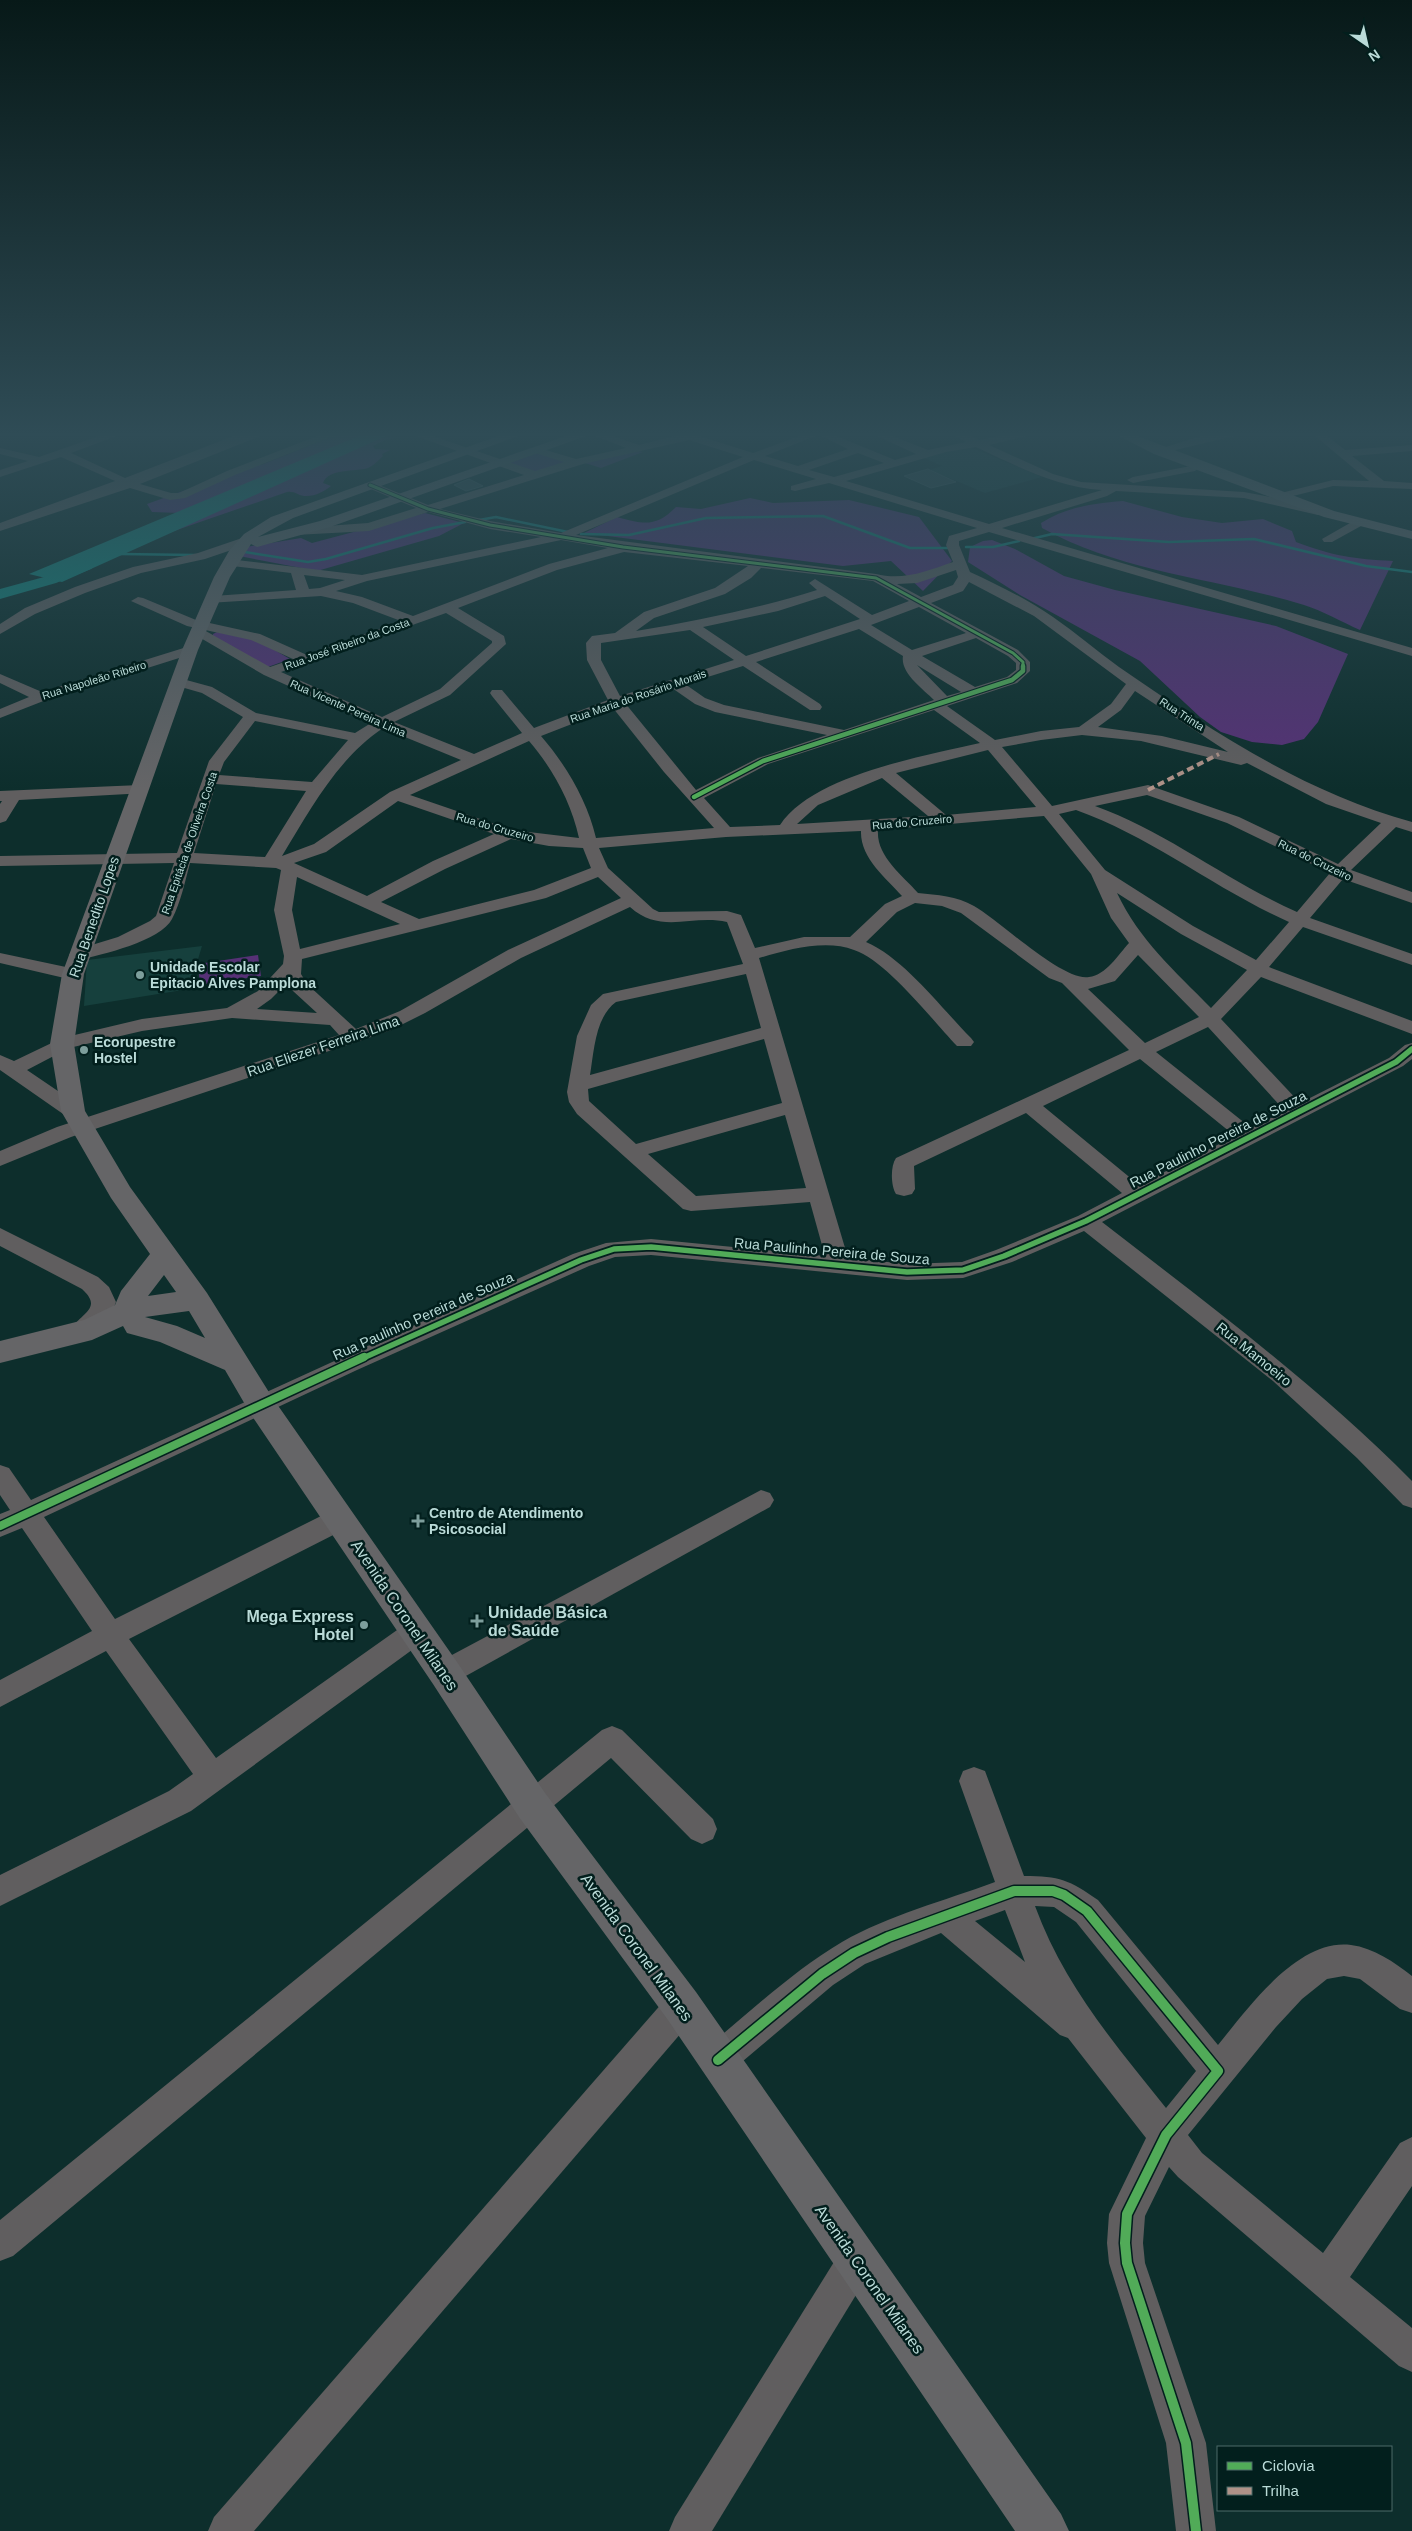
<svg xmlns="http://www.w3.org/2000/svg" width="1412" height="2531" font-family="Arial,sans-serif">
	<style>
		.built { fill: #16403d }
		.green { fill: #563176 }
		.water { fill: #13817a }
		.lines { fill: none; stroke-linecap: round; stroke-linejoin: round }
		.stream { stroke: #13817a; stroke-width: 2.5 }
		.river { fill: #13817a; fill-rule: evenodd }
		.building { fill: #2e4849; stroke: #3c5859 }
		.minor { fill: #605e5f; fill-rule: evenodd }
		.major { fill: #656567; fill-rule: evenodd }
		.quiet { stroke: #af9288; stroke-width: 4; stroke-dasharray: 7 4; stroke-linecap: butt }
		.cycleway-far4-casing { stroke: #021f1d; stroke-width: 5 }
		.cycleway-far3-casing { stroke: #021f1d; stroke-width: 7 }
		.cycleway-far2-casing { stroke: #021f1d; stroke-width: 9 }
		.cycleway-far1-casing { stroke: #021f1d; stroke-width: 11 }
		.cycleway-casing { stroke: #021f1d; stroke-width: 13 }
		.cycleway-far4 { stroke: #51ab58; stroke-width: 3 }
		.cycleway-far3 { stroke: #51ab58; stroke-width: 4.5 }
		.cycleway-far2 { stroke: #51ab58; stroke-width: 5.5 }
		.cycleway-far1 { stroke: #51ab58; stroke-width: 8 }
		.cycleway { stroke: #51ab58; stroke-width: 10 }
		.poi-dot { fill: #7d9e9c; stroke: #021f1d; stroke-width: 2 }
		.labels { text-anchor: middle; stroke-width: 5; stroke-linejoin: round; paint-order: stroke }
		.far-street-label { font-size: 11px; fill: #badbd8; stroke: #021f1d }
		.street-label { font-size: 14px; fill: #badbd8; stroke: #021f1d }
		.poi-label { font-size: 14px; font-weight: bold; fill: #badbd8; stroke: #021f1d; text-anchor: start }
		.near-poi-label { font-size: 16px; font-weight: bold; fill: #badbd8; stroke: #021f1d; text-anchor: start }
		.near-street-label { font-size: 16px; fill: #badbd8; stroke: #021f1d }
	</style>
	<rect width="100%" height="100%" fill="#0d2e2c"/>
	<g class="built">
		<path d="M967 446 1042 477 985 493 930 470 942 466 924 458Z"/>
		<path d="M202 946 189 989 84 1006 87 960Z"/>
	</g>
	<g class="green">
		<path d="M336 435 399 437 385 440 373 446 375 449 390 450 382 454 383 456C379 460 373 466 368 468 355 472 328 468 323 483L331 486C325 491 314 497 304 496 297 495 295 491 287 492L171 532 180 513 152 512 147 504 258 464 261 465Z"/>
		<path d="M638 451 643 452 601 468 585 463Z"/>
		<path d="M538 453 569 462 536 473 508 463Z"/>
		<path d="M750 498 773 503 849 500 919 517 952 561 923 591 891 561 843 566 584 533 617 517C644 524 655 528 676 507L701 509Z"/>
		<path d="M1123 501 1182 517 1222 523 1263 519 1292 531 1296 542C1333 556 1354 559 1393 561L1360 630C1342 622 1323 611 1304 605 1217 578 1123 573 1042 528L1041 523C1066 507 1095 503 1123 501Z"/>
		<path d="M425 513 464 523 439 536 317 571 239 556 246 547 301 538 312 543Z"/>
		<path d="M992 540 1015 549 1064 576 1115 590 1276 626 1348 654 1318 722 1304 739 1282 745 1252 742 1221 732 1200 717 1140 661 1020 595 968 562 970 547 983 541Z"/>
		<path d="M217 632 259 641 290 659 268 667 213 637V634Z"/>
		<path d="M258 955 261 976 200 985 198 964Z"/>
	</g>
	<path class="water" d="M361 435H388L62 582 29 574Z"/>
	<g class="lines">
		<g class="stream">
			<path d="M479 520 496 517 568 532"/>
			<path d="M581 534 629 535 706 518 823 516 910 548H952"/>
			<path d="M1031 539 1052 534 1169 542 1254 539 1366 566 1412 572"/>
			<path d="M966 547H993L1019 541"/>
			<path d="M245 552 308 562 326 559 433 528 465 522"/>
			<path d="M120 554 194 555"/>
		</g>
		<path class="river" d="M86 561 94 566 91 569 56 583 0 599V589L44 577Z"/>
	</g>
	<g class="building">
		<path d="M928 469 930 470 956 482 931 488 904 476Z"/>
		<path d="M469 479 483 486 466 491 454 485Z"/>
	</g>
	<g class="lines">
		<g class="minor">
			<path d="M102 435H119L71 453 125 478 236 435H263L140 484 171 493H179L227 471 320 435H336L235 475 185 498 170 500 130 488 0 531V523L115 481 61 457 0 477V470L28 461 0 454V448L39 457Z"/>
			<path d="M413 435H430L535 471 564 462 535 453V449L539 448 576 459 626 448 593 435H610L639 445 679 435H696L753 453 802 435H818L765 456 798 466 848 449 819 435H834L895 460 916 454 875 435H890L928 450 966 442 954 435H969L979 440 1005 435H1030L989 445 1053 474 1081 482 1244 492 1281 499 1275 496 1277 494 1333 480 1369 481 1314 435H1326L1345 450 1412 445V451L1352 456 1384 481 1412 483V489L1333 486 1281 499 1322 508 1324 511 1318 515 1244 498 1116 491 1107 496 1002 528 1412 648V656L989 532 959 541V545L970 572C998 585 1027 599 1053 617 1076 633 1097 651 1119 667 1210 730 1304 792 1412 822V832L1396 827 1351 870 1412 892V903L1343 879 1310 918 1412 954V965L1303 927 1269 967 1412 1021V1034L1261 977 1221 1019 1300 1103 1389 1058 1405 1045 1412 1043V1059L1403 1066 1102 1222C1209 1305 1317 1385 1412 1481V1508L1403 1505 1357 1458 1273 1381 1084 1231 1012 1262 963 1278 907 1280 651 1255 615 1257 589 1266 357 1370 44 1517 115 1619 331 1511 340 1508 349 1511 353 1519 349 1527 129 1639 216 1758 407 1623 417 1619 427 1623 431 1631 427 1639 191 1811 0 1906V1875L169 1791 193 1774 106 1651 0 1707V1680L92 1631 22 1528 0 1537V1514L10 1510 0 1495V1465L9 1468 31 1500 341 1358 573 1254 606 1243 651 1239 825 1256 810 1202 691 1211 683 1209 577 1114 569 1102 567 1092 577 1036 591 1005 603 994 743 964 727 922C692 914 661 935 630 907L521 958 425 1013 389 1031 71 1137 0 1166V1151L57 1127 339 1035 330 1025 232 1018 142 1031 69 1048 27 1070 80 1106 83 1111 80 1116 73 1117 66 1116 0 1070V1055L14 1061 62 1038 142 1019 227 1008 258 991 283 964 284 956 274 910 281 870 276 868 190 863C185 881 181 902 172 919 161 941 101 955 78 960L72 959 69 955 72 951 118 937 150 921 156 916 174 863 0 866V856L177 853 209 761 243 717 202 693 174 685 172 682 174 679 179 678 212 687 256 713 355 733 371 723 264 675 192 633 199 629 204 630 270 667 293 659 251 640 187 626 131 601 138 597 143 598 196 620 260 634 307 655 401 621 353 603 321 596 208 603 206 600 213 596 296 590 291 573 232 566 228 565 226 562 228 559 362 575 541 537 490 529 428 512 369 531 295 535 293 532 295 529 299 528 368 523 416 508 366 487V483H374L428 505 524 475ZM689 440 743 457 561 533 490 521 440 509 583 464ZM976 447C1017 466 1056 487 1102 490L989 524 846 481 946 452ZM858 453 884 463 834 477 809 470ZM754 460 816 479 791 486V490L795 491 829 483 977 528 949 536 946 545 953 562C927 571 903 581 876 574L576 535ZM561 540 608 548 549 564 413 616 362 597 336 591 367 581ZM624 552 748 566 715 588 644 612 615 633 592 636 586 643 587 660 608 700 534 728 502 690H492L490 693 492 696 522 733 474 754 394 722 450 695 506 644 504 636 458 608 557 570ZM761 568 873 581 909 601 872 615 815 579 809 583 817 590C757 609 697 621 636 631L654 618 725 594 751 578ZM956 570 958 577 953 585 921 597 897 584 917 583ZM304 575 345 580 320 588 309 589ZM969 582 1034 616 1126 684 1111 704 1079 727 1041 731 995 740 947 706 1017 683 1030 671V662L1018 650 931 603 963 591ZM825 596 860 619 746 656 703 627 778 611ZM919 607 966 633 912 650 871 625ZM446 613 492 641V643L440 689 382 717 281 672ZM859 629 903 656C900 673 923 689 934 700L844 730 724 705 705 698 685 684 743 666 810 710H820L822 707 820 704 756 662ZM690 630 734 660 620 696 601 660V643ZM976 638 1008 656 1016 663V670L1007 677 975 687 922 656ZM917 665 961 692 947 696ZM672 688 695 704 715 712 827 735 758 758 696 790 625 703ZM1135 691 1228 752 1162 736 1098 727 1121 710ZM613 708 664 772 714 828 596 838C587 800 566 765 541 736ZM934 710 980 743C924 756 813 775 780 825L730 827 704 798 768 764ZM255 721 348 740 312 782 219 775 224 762ZM383 728 461 760 390 792 314 844 282 856C310 810 337 759 383 728ZM1082 735 1141 741 1241 765 1247 763 1326 804 1381 823 1338 864 1239 817 1148 785 1052 806 1002 747 1041 740ZM529 741C553 769 571 802 579 838L512 830 410 795ZM988 750 1036 807 946 815 896 773ZM882 778 928 816 797 824 818 805ZM216 784 306 791 265 857 194 853ZM1147 795 1227 823 1330 873 1297 912C1227 881 1167 832 1095 806ZM398 801 494 834 433 861 367 896 294 863 326 852ZM1076 810C1152 837 1215 889 1289 922L1256 960 1193 926 1105 870 1059 814ZM1044 816 1091 874 1111 918 1129 943C1118 955 1106 975 1089 977 1063 982 999 920 974 906 957 896 937 895 918 893 902 875 876 856 878 830ZM861 831C860 858 886 878 902 896L885 904 850 937H804L755 948 741 915 727 911 659 912 653 909 608 868 599 848 726 837ZM511 839 549 846 583 848 591 868 534 890 419 919 381 902 445 869ZM297 877 400 924 300 949 292 910ZM598 877 621 898 508 950 400 1011 356 1029 307 984 301 974 302 959 546 898ZM1117 893 1181 934 1247 970 1211 1008C1174 970 1140 941 1117 893ZM915 903 942 906 961 913 1049 978 1062 983 1129 1050 896 1158C890 1167 891 1186 896 1194L904 1196 912 1194 915 1189 914 1166 1026 1113 1122 1193 1078 1216 996 1250 962 1262 907 1264 848 1258 759 958C787 950 825 939 854 950 887 961 932 1020 957 1046H971L974 1042 971 1038C941 1008 905 959 866 942L897 912ZM1138 955 1199 1017 1145 1043 1088 989 1115 981ZM746 974 761 1028 590 1075C594 1052 595 1017 616 1002ZM288 982 293 991 317 1013 257 1009 271 999ZM1208 1027 1285 1111 1251 1128 1156 1052ZM764 1039 782 1103 636 1144 589 1101 588 1089ZM1140 1059 1235 1136 1139 1185 1043 1106ZM785 1115 806 1188 696 1196 648 1154Z"/>
			<path d="M1204 435H1238L1159 454 1153 451Z"/>
			<path d="M1191 466 1197 469 1195 471 1133 483 1127 480 1133 477Z"/>
			<path d="M1357 519 1361 520V526L1332 542H1324L1322 539Z"/>
			<path d="M245 537 251 541 249 544 205 559 141 573 85 593 35 614 0 634V624L25 608 75 587 133 567 198 553Z"/>
			<path d="M190 646 195 647 197 650 195 653 46 700 0 718V709L29 697 0 683V674L42 692Z"/>
			<path d="M140 785 148 790 146 793 19 800 6 821 0 823V804L2 801H0V791Z"/>
			<path d="M0 953 80 970 82 974 80 978 73 980 0 963Z"/>
			<path d="M0 1228 98 1277 109 1287 116 1302C109 1320 95 1344 74 1337L70 1331C80 1313 104 1309 82 1289L0 1246Z"/>
			<path d="M761 1490 770 1493 774 1500 770 1507 455 1682 445 1686 435 1682 431 1673 435 1664Z"/>
			<path d="M612 1726 622 1730 713 1819 717 1829 713 1839 702 1844 691 1839 611 1758 13 2256 0 2261V2220L602 1730Z"/>
			<path d="M974 1767 985 1771 1024 1876C1060 1876 1069 1880 1098 1900L1218 2045C1248 2008 1298 1938 1351 1945 1374 1948 1394 1962 1412 1976V2013L1400 2009 1360 1979 1344 1976 1327 1979 1302 1999 1276 2027 1188 2135 1202 2153 1323 2253 1400 2143 1412 2137V2186L1350 2277 1412 2328V2372L1399 2366 1178 2177 1169 2167 1145 2216 1143 2243 1145 2263 1206 2443 1216 2531H1176L1166 2443 1109 2263 1107 2243 1109 2214 1146 2138 1068 2038 1060 2035 941 1933 865 1964 833 1985 730 2072 718 2077 706 2072 701 2060 706 2048C750 2012 793 1971 842 1942 889 1915 944 1901 995 1882L959 1781 963 1771ZM1035 1906 1054 1907 1076 1922 1196 2071 1166 2108C1114 2043 1064 1985 1035 1906ZM1005 1910 1025 1962 975 1921Z"/>
			<path d="M682 1990 694 1994 698 2006 694 2018 254 2531H208L214 2517 670 1994Z"/>
			<path d="M857 2241 870 2246 875 2259 870 2272 712 2531H669L675 2517 844 2246Z"/>
		</g>
		<g class="major">
			<path d="M501 435H521L293 518 258 537 320 521 569 435H589L330 527 257 547 251 544 230 577 198 650 84 974 74 1044 85 1111 130 1187 207 1293 272 1397 457 1662 545 1793 696 1992 1061 2514 1069 2531H1015L668 2020 519 1817 433 1684 250 1413 225 1370 160 1342 127 1333 123 1326 92 1340 0 1363V1341L84 1320 115 1305 121 1291 150 1254 111 1198 61 1111 50 1044 62 974 182 650 214 577 229 551 244 534 271 517ZM164 1275 176 1292 148 1296ZM189 1311 205 1338 177 1326 145 1317Z"/>
			<path d="M1117 435H1135L1334 511 1412 531V539L1324 517 1154 454Z"/>
		</g>
		<path class="quiet" d="M1148 790 1219 754"/>
		<g class="cycleway-far4-casing">
			<path id="cycleway-far4" d="M370 485 428 509 490 525 623 547 876 578 1013 653 1023 662V667"/>
		</g>
		<g class="cycleway-far3-casing">
			<path id="cycleway-far3" d="M694 797 763 761 1012 680 1023 671V666"/>
		</g>
		<g class="cycleway-far2-casing">
			<path id="cycleway-far2" d="M361 1359 581 1260 614 1249 651 1247 907 1272 963 1270 1004 1256 1086 1221 1396 1062 1412 1049"/>
		</g>
		<g class="cycleway-far1-casing">
			<path id="cycleway-far1" d="M0 1526 364 1357"/>
		</g>
		<g class="cycleway-casing">
			<path id="cycleway" d="M718 2060 822 1974 854 1953 888 1937 1014 1891H1053L1064 1895 1087 1911 1218 2071 1166 2135 1127 2214 1125 2243 1127 2263 1186 2443 1196 2531"/>
		</g>
		<use href="#cycleway-far4" class="cycleway-far4"/>
		<use href="#cycleway-far3" class="cycleway-far3"/>
		<use href="#cycleway-far2" class="cycleway-far2"/>
		<use href="#cycleway-far1" class="cycleway-far1"/>
		<use href="#cycleway" class="cycleway"/>
	</g>
	<linearGradient id="sky" x2="0" y2="1"><stop stop-color="#071918"/><stop offset="0.55" stop-color="#2f4c56"/><stop offset="1" stop-color="#2f4c56" stop-opacity="0"/></linearGradient>
	<rect width="1412" height="790" fill="url(#sky)"/>
	<g class="poi-dot">
		<circle cx="140" cy="975" r="5"/>
		<circle cx="84" cy="1050" r="5"/>
		<path d="M415.5 1513.5h5v5h5v5h-5v5h-5v-5h-5v-5h5z"/>
		<path d="M474.5 1613.5h5v5h5v5h-5v5h-5v-5h-5v-5h5z"/>
		<circle cx="364" cy="1625" r="5"/>
	</g>
	<g class="labels">
		<g class="far-street-label">
			<text transform="translate(347 644) rotate(-20)" y="4">Rua José Ribeiro da Costa</text>
			<text transform="translate(94 680) rotate(-17)" y="4">Rua Napoleão Ribeiro</text>
			<text transform="translate(638 696) rotate(-19)" y="4">Rua Maria do Rosário Morais</text>
			<text transform="translate(348 708) rotate(24)" y="4">Rua Vicente Pereira Lima</text>
			<text transform="translate(1182 714) rotate(33)" y="4">Rua Trinta</text>
			<text transform="translate(912 822) rotate(-5)" y="4">Rua do Cruzeiro</text>
			<text transform="translate(495 827) rotate(16)" y="4">Rua do Cruzeiro</text>
			<text transform="translate(189 843) rotate(-71)" y="4">Rua Epitácia de Oliveira Costa</text>
			<text transform="translate(1315 860) rotate(26)" y="4">Rua do Cruzeiro</text>
		</g>
		<g class="street-label">
			<text transform="translate(94 917) rotate(-71)" y="5">Rua Benedito Lopes</text>
			<text transform="translate(323 1046) rotate(-19)" y="5">Rua Eliezer Ferreira Lima</text>
			<text transform="translate(1218 1139) rotate(-27)" y="5">Rua Paulinho Pereira de Souza</text>
			<text transform="translate(832 1251) rotate(5)" y="5">Rua Paulinho Pereira de Souza</text>
			<text transform="translate(423 1316) rotate(-24)" y="5">Rua Paulinho Pereira de Souza</text>
			<text transform="translate(1254 1354) rotate(39)" y="5">Rua Mamoeiro</text>
		</g>
		<g class="poi-label">
			<text x="150" y="972">Unidade Escolar<tspan x="150" dy="16">Epitacio Alves Pamplona</tspan></text>
			<text x="94" y="1047">Ecorupestre<tspan x="94" dy="16">Hostel</tspan></text>
			<text x="429" y="1518">Centro de Atendimento<tspan x="429" dy="16">Psicosocial</tspan></text>
		</g>
		<g class="near-poi-label">
			<text x="488" y="1618">Unidade Básica<tspan x="488" dy="18">de Saúde</tspan></text>
			<text x="354" y="1622" text-anchor="end">Mega Express<tspan x="354" dy="18">Hotel</tspan></text>
		</g>
		<g class="near-street-label">
			<text transform="translate(405 1615) rotate(56)" y="6">Avenida Coronel Milanes</text>
			<text transform="translate(637 1947) rotate(54)" y="6">Avenida Coronel Milanes</text>
			<text transform="translate(870 2279) rotate(55)" y="6">Avenida Coronel Milanes</text>
		</g>
	</g>
	<rect x="1217" y="2446" width="175" height="65" fill="#021f1d" stroke="#4c6a68"/>
	<rect x="1227" y="2462" width="25" height="8" fill="#51ab58" stroke="#4c6a68"/>
	<text x="1262" y="2471" font-size="15" fill="#badbd8">Ciclovia</text>
	<rect x="1227" y="2487" width="25" height="8" fill="#af9288" stroke="#4c6a68"/>
	<text x="1262" y="2496" font-size="15" fill="#badbd8">Trilha</text>
	<g transform="translate(1367 45) rotate(146)" stroke="#021f1d" stroke-width="4" paint-order="stroke">
	<path d="M0-4L9 19L0 12L-9 19Z" fill="#badbd8"/>
	<text y="-8" font-size="14" font-weight="bold" text-anchor="middle" fill="#badbd8">N</text>
	</g>
</svg>
